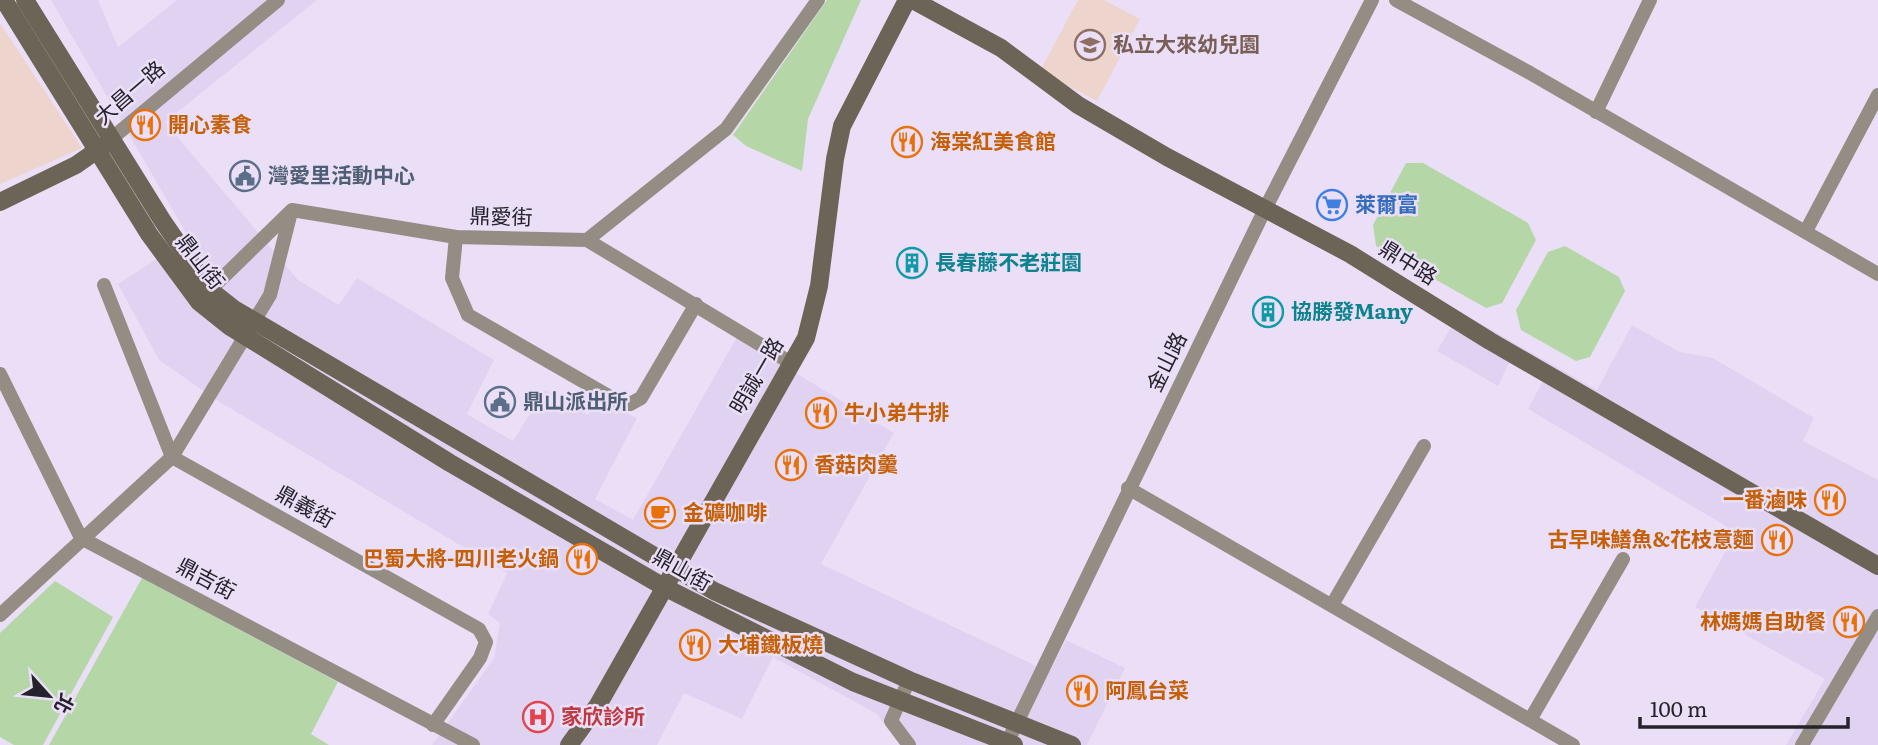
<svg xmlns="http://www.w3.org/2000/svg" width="1878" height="745" font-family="Literata,'Noto Sans TC',serif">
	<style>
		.built { fill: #e0d3f2 }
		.education { fill: #edd4cc }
		.green { fill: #b5d7a7 }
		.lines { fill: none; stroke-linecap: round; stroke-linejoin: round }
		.street { stroke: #938d84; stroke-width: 14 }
		.secondary { stroke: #6c6456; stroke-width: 18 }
		.labels { text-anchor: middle; stroke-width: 5; stroke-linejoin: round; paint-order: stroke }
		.education-label { font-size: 21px; font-weight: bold; fill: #785e54; stroke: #eadff7; text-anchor: start }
		.street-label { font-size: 21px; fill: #26222b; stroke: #eadff7 }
		.food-label { font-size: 21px; font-weight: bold; fill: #c56008; stroke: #eadff7; text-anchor: start }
		.service-label { font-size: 21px; font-weight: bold; fill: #4e5e75; stroke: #eadff7; text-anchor: start }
		.shop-label { font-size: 21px; font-weight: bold; fill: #366cbe; stroke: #eadff7; text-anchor: start }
		.culture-label { font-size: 21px; font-weight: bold; fill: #0d838f; stroke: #eadff7; text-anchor: start }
		.health-label { font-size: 21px; font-weight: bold; fill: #be3a42; stroke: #eadff7; text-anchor: start }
	</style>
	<rect width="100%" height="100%" fill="#eadff7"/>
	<g class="built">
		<path d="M51 0H98L118 47 177 0H317L165 122 298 280 339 305 357 278 494 360 467 414 513 441 545 390 588 415 597 400 637 418 595 499 633 520 737 337 894 433 821 564 1049 672 1066 640 1125 668 1087 745H900L877 714 773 657 742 719 684 693 657 745H432L494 658 500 623 488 614 507 573 218 401 159 360 118 284 189 238Z"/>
		<path d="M1460 312 1597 390 1632 325 1680 352 1713 358 1814 418 1803 441 1878 480V745H1786L1825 679 1695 607 1736 532 1528 409 1543 381 1510 361 1498 386 1437 351Z"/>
	</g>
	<g class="education">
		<path d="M1078 0H1104L1140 19 1097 101 1040 71Z"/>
		<path d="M0 23 82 148 0 184Z"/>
	</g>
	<g class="green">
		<path d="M827 0H861L808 119 802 171 746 146 733 135Z"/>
		<path d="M1406 163H1423L1528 223 1536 240 1502 303 1486 308 1376 246 1373 225Z"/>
		<path d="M1565 246 1619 277 1625 291 1590 357 1576 361 1521 330 1516 310 1548 252Z"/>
		<path d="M142 578 338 682 311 734 329 745H49Z"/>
		<path d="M55 581 113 617 43 745H14L0 737V633Z"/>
	</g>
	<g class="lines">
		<g class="street">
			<path d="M1396 0 1530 73 1878 274"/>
			<path d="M1596 112 1650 0"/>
			<path d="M111 139 278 0"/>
			<path d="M1806 231 1878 95"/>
			<path d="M456 237 452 278 468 315 619 402 630 404 641 398 696 304"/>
			<path d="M587 240 726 129 818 0"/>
			<path d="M104 285 172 457 479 629 486 642 480 658 433 725"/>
			<path d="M210 290 292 210 456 237 587 240 791 363"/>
			<path d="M0 374 81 538 473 745"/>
			<path d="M1128 488 1573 745"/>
			<path d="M1332 605 1424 446"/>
			<path d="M0 615 172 457 270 295 291 212"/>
			<path d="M909 680 891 721 909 745"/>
			<path d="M1530 720 1623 559"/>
			<path d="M1006 745 1266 207 1372 0"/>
			<path d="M1802 745 1878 616"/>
		</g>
		<g class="secondary">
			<path d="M4 0 149 234 199 302 229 326 450 463 664 587 853 682 1014 745"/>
			<path d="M25 0 162 220 210 290 234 309 714 591 909 680 1072 745"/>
			<path d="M913 0 1001 48 1078 105 1167 157 1350 254 1490 341 1878 566"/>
			<path d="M0 202 76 165 106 144"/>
			<path d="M569 745 598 705 806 338 819 286 835 159 842 126 907 0"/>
		</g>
	</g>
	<defs>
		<g id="school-ring" transform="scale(1.575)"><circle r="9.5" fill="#eadff7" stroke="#8d6e63" stroke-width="1.5"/><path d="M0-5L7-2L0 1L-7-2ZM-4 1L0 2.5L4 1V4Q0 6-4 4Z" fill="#8d6e63"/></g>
		<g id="restaurant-ring" transform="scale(1.575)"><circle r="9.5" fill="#eadff7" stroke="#e8710a" stroke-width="1.5"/><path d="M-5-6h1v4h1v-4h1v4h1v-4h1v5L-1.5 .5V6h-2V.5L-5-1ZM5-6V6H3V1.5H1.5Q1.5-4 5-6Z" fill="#e8710a"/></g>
		<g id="civic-ring" transform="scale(1.575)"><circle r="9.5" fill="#eadff7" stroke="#5c6f8a" stroke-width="1.5"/><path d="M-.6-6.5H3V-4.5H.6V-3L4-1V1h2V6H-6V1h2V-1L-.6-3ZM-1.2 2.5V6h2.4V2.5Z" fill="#5c6f8a"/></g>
		<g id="supermarket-ring" transform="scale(1.575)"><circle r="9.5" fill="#eadff7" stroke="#3f7fe0" stroke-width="1.5"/><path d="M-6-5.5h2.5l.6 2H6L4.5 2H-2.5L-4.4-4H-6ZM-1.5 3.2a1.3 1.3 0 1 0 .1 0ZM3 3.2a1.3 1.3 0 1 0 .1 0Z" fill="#3f7fe0"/></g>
		<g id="building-ring" transform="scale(1.575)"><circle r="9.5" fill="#eadff7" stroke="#0f9aa8" stroke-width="1.5"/><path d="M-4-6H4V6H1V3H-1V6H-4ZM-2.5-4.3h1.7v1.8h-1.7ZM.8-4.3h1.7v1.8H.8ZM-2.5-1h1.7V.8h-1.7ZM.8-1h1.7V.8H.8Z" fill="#0f9aa8"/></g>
		<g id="cafe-ring" transform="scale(1.575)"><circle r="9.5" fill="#eadff7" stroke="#e8710a" stroke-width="1.5"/><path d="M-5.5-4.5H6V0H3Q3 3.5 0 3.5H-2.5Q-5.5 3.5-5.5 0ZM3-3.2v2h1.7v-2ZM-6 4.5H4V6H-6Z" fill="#e8710a"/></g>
		<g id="hospital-ring" transform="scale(1.575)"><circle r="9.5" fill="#eadff7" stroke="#e0444e" stroke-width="1.5"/><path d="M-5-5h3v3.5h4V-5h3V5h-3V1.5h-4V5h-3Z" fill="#e0444e"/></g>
	</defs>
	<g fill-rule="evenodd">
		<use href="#school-ring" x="1090" y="45"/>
		<use href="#restaurant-ring" x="145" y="125"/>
		<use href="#restaurant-ring" x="907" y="142"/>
		<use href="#civic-ring" x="245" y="176"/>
		<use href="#supermarket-ring" x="1332" y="205"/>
		<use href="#building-ring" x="912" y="263"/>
		<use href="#building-ring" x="1268" y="312"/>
		<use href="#civic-ring" x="500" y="402"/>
		<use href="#restaurant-ring" x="821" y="413"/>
		<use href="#restaurant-ring" x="791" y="465"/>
		<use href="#restaurant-ring" x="1830" y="500"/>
		<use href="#cafe-ring" x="660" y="513"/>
		<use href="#restaurant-ring" x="1777" y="540"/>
		<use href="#restaurant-ring" x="582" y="559"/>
		<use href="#restaurant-ring" x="1849" y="622"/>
		<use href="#restaurant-ring" x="695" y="645"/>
		<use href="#restaurant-ring" x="1082" y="691"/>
		<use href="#hospital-ring" x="538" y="717"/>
	</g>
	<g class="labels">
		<g class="education-label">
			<text x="1113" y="52">私立大來幼兒園</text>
		</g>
		<g class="street-label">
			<text transform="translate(130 93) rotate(-41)" y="7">大昌一路</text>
			<text transform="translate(501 217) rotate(2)" y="7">鼎愛街</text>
			<text transform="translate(200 262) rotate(52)" y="7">鼎山街</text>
			<text transform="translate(1408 263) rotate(32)" y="7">鼎中路</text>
			<text transform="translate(1167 362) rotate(-64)" y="7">金山路</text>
			<text transform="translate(757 376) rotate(-60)" y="7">明誠一路</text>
			<text transform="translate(305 507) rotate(29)" y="7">鼎義街</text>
			<text transform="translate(682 570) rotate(29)" y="7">鼎山街</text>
			<text transform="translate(206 579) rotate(28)" y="7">鼎吉街</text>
		</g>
		<g class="food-label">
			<text x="168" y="132">開心素食</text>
			<text x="930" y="149">海棠紅美食館</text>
			<text x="844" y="420">牛小弟牛排</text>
			<text x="814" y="472">香菇肉羹</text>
			<text x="1807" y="507" text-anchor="end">一番滷味</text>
			<text x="683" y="520">金礦咖啡</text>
			<text x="1754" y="547" text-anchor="end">古早味鱔魚&amp;花枝意麵</text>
			<text x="559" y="566" text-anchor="end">巴蜀大將-四川老火鍋</text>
			<text x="1826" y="629" text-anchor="end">林媽媽自助餐</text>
			<text x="718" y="652">大埔鐵板燒</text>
			<text x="1105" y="698">阿鳳台菜</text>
		</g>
		<g class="service-label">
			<text x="268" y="183">灣愛里活動中心</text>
			<text x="523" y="409">鼎山派出所</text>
		</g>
		<g class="shop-label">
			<text x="1355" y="212">萊爾富</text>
		</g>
		<g class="culture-label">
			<text x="935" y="270">長春藤不老莊園</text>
			<text x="1291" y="319">協勝發Many</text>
		</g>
		<g class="health-label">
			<text x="561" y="724">家欣診所</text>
		</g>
	</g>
	<g transform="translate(49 696) rotate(117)" stroke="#eadff7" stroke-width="5" paint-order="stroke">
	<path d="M0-5L12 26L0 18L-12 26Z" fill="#26222b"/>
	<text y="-10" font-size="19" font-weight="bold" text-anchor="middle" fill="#26222b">北</text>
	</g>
	<path d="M1640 717v10h208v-10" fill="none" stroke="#26222b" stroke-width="3.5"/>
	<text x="1650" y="717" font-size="21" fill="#26222b" stroke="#eadff7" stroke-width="5" paint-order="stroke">100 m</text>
</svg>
